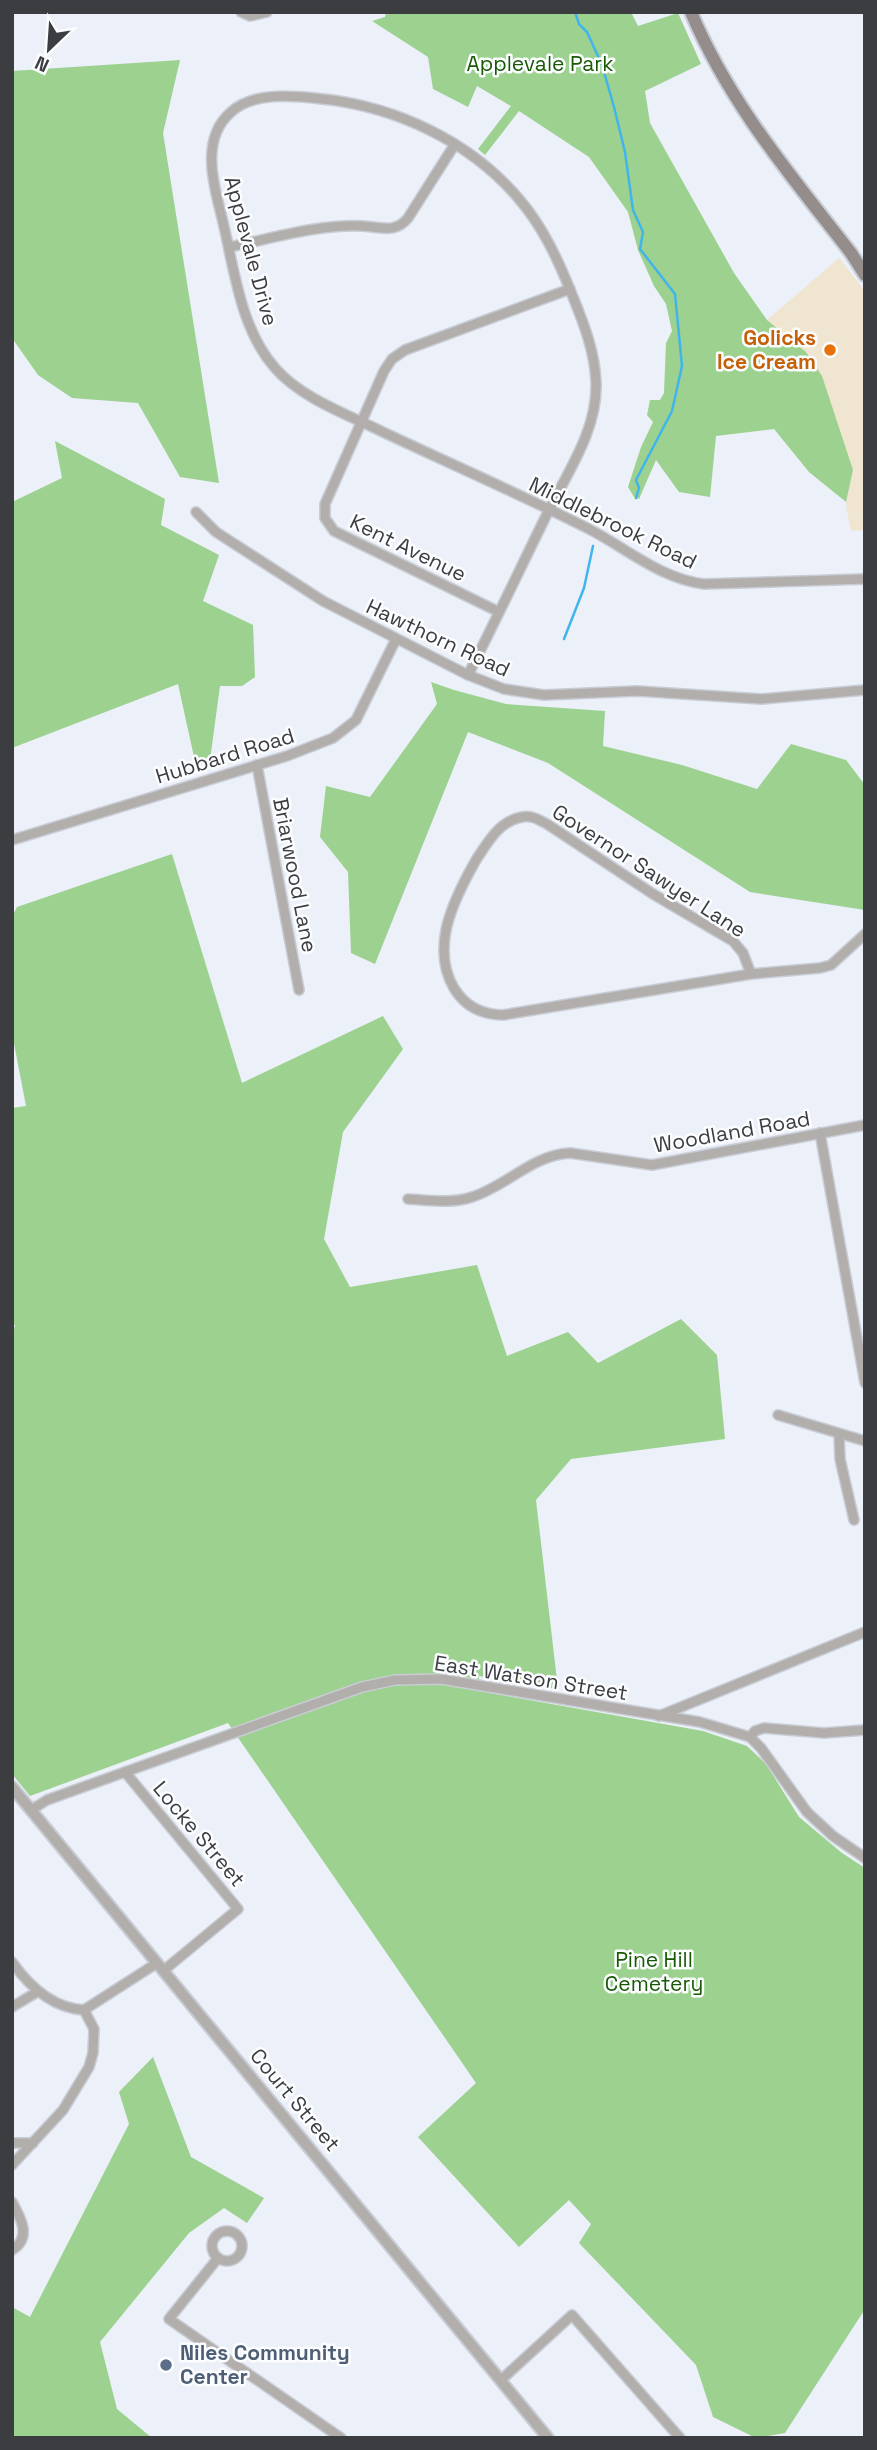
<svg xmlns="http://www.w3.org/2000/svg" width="877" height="2450" font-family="'Space Grotesk',sans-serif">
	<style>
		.commercial { fill: #f0e5d0 }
		.green { fill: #9cd190 }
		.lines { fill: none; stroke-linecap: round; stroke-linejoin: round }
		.stream { stroke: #40b5ec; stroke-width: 2.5 }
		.minor-casing { stroke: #c8ccd4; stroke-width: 12 }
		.tertiary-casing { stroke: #c8ccd4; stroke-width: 14 }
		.secondary-casing { stroke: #c8ccd4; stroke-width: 16 }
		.minor { stroke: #b2aeac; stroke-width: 9 }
		.tertiary { stroke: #b2aeac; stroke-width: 10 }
		.secondary { stroke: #948d8c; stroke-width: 12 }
		.food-dot { fill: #e8710a; stroke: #fcfdff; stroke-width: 2.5 }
		.service-dot { fill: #5c6f8a; stroke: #fcfdff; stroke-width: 2.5 }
		.labels { text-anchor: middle; stroke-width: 5; stroke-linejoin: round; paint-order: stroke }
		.park-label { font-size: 21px; fill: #195904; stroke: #fcfdff }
		.street-label { font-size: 21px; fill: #3b3d40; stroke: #fcfdff }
		.food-label { font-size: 21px; font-weight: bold; fill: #c56008; stroke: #fcfdff; text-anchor: end }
		.service-label { font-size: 21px; font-weight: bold; fill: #4e5e75; stroke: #fcfdff; text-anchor: start }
	</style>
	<rect width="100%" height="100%" fill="#ebf0f9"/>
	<path class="commercial" d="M839 258 865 291V530L851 531 847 511 846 502 853 470 767 320Z"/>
	<g class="green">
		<path d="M386 12H631L638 26 678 13 701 64 645 91 650 123 734 273 767 320 806 352 822 376 853 470 846 502 809 472 774 429 716 436 710 497 679 492 656 460 639 499 634 497 628 487 641 447 653 422 647 415 650 400H660L664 393 666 343 672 331 666 304 654 286 638 250 628 212 589 157 519 111 485 155 478 149 511 106 477 86 468 107 433 89 428 57 372 21 385 17Z"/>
		<path d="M180 60 163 133 219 483 180 477 138 403 72 398 38 375 12 338V71Z"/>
		<path d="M55 441 165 499 161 525 219 555 203 601 253 625 255 677 242 686H220L210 760 196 766 178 684 12 748V502L62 478Z"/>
		<path d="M431 682 454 690 506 704 605 711 603 746 682 765 757 789 791 744 846 760 865 785V910L750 892 548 763 468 732 375 964 351 953 348 872 320 837 326 786 370 797 437 704Z"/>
		<path d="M172 854 242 1083 383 1016 403 1049 343 1132 324 1239 350 1287 477 1265 507 1356 568 1332 598 1363 681 1319 717 1355 725 1439 571 1459 536 1500 558 1689 479 1676V1691L703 1731 747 1746 766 1764 799 1817 842 1853 865 1868V2309L785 2433 756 2438 713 2417 696 2365 579 2243 591 2224 569 2200 519 2247 418 2137 476 2083 228 1723 30 1796 12 1774V1339L15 1325 12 1324V1108L26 1106 12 1033V917L17 907Z"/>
		<path d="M153 2057 191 2157 264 2198 247 2223 224 2208 189 2233 100 2342 117 2409 152 2438H12V2307L30 2317 129 2124 119 2092Z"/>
	</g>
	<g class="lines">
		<g class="stream">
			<path d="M575 12 579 24 587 32 602 65 614 107 625 152 633 210 643 232 640 249 675 294 682 366 672 411 636 480 639 488 636 498"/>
			<path d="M564 639 584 588 593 546"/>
		</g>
		<g class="minor-casing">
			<g id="minor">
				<path d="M241 12 250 16 267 12"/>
				<path d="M230 247C273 238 318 224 363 226 381 227 395 234 408 218L455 144"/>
				<path d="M196 512 216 532 323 601 468 675 504 689 544 695 637 691 761 699 865 690"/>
				<path d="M499 612 334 531 325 518V504L384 371 392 359 405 350 570 289"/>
				<path d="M468 675C495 622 520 569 546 516 566 474 598 431 596 382 595 353 584 324 573 297 559 262 544 228 519 199 471 142 397 107 323 99 294 96 254 91 231 112 202 137 212 179 220 210 234 263 238 326 275 368 302 399 349 415 385 433 453 465 522 495 589 529 626 548 661 579 704 584L865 579"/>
				<path d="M257 765 299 990"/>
				<path d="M12 840 287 756 333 738 356 720 396 639"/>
				<path d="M751 974 743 953 733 941 653 894 547 824C539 820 532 815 522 817 499 821 488 842 476 860 464 881 451 906 446 930 438 972 456 1014 503 1015L751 974 820 968 831 965 865 934"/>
				<path d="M820 1133 865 1383"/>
				<path d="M408 1199C429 1200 452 1204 472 1197 507 1186 532 1155 570 1153L652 1165 865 1125"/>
				<path d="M778 1415 865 1441"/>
				<path d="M839 1434 840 1459 854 1520"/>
				<path d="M659 1716 865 1632"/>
				<path d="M750 1737 755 1731 764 1728 824 1733 865 1730"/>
				<path d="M125 1772 238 1909 163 1971"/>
				<path d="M31 1810 47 1800 362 1687 395 1680 441 1679 700 1722 750 1737 761 1748 807 1812 833 1836 865 1858"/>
				<path d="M12 1962C29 1986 52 2008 84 2010L157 1963"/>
				<path d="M12 2007 37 1992"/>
				<path d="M12 2143H33"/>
				<path d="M12 2165 63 2110 89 2067 93 2053 94 2029 84 2010"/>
				<path d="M12 2202C21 2218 32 2238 12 2250"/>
				<circle cx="227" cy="2246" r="15"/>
				<path d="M218 2258 169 2319 341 2438"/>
				<path d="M502 2379 572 2315 680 2438"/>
			</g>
		</g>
		<g class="tertiary-casing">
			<path id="tertiary" d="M12 1787 548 2438"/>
		</g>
		<g class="secondary-casing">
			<path id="secondary" d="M691 12C729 103 792 177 851 253L865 275"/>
		</g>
		<use href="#minor" class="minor"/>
		<use href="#tertiary" class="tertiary"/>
		<use href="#secondary" class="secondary"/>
	</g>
	<circle class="food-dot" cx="830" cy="350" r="7"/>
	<circle class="service-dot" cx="166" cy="2365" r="7"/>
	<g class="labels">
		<g class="park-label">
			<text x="540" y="71">Applevale Park</text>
			<text x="654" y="1967">Pine Hill<tspan x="654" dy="24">Cemetery</tspan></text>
		</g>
		<g class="street-label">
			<text transform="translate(251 251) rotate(75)" y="7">Applevale Drive</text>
			<text transform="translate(613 523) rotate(26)" y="7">Middlebrook Road</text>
			<text transform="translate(408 548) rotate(26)" y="7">Kent Avenue</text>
			<text transform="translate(438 638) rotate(25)" y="7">Hawthorn Road</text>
			<text transform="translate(225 756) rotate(-17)" y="7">Hubbard Road</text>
			<text transform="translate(649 871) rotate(33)" y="7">Governor Sawyer Lane</text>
			<text transform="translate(295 875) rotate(79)" y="7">Briarwood Lane</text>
			<text transform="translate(732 1132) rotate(-10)" y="7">Woodland Road</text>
			<text transform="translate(531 1678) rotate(9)" y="7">East Watson Street</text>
			<text transform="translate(199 1834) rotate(50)" y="7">Locke Street</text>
			<text transform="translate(295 2100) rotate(50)" y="7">Court Street</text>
		</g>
		<g class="food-label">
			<text x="816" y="345">Golicks<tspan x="816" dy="24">Ice Cream</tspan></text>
		</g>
		<g class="service-label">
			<text x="180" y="2360">Niles Community<tspan x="180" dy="24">Center</tspan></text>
		</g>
	</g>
	<rect width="877" height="2450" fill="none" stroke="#3b3d40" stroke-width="28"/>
	<g transform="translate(49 49) rotate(205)" stroke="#fcfdff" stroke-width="5" paint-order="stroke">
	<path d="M0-5L12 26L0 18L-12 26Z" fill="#3b3d40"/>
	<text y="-10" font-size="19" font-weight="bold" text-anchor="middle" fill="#3b3d40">N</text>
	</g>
</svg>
